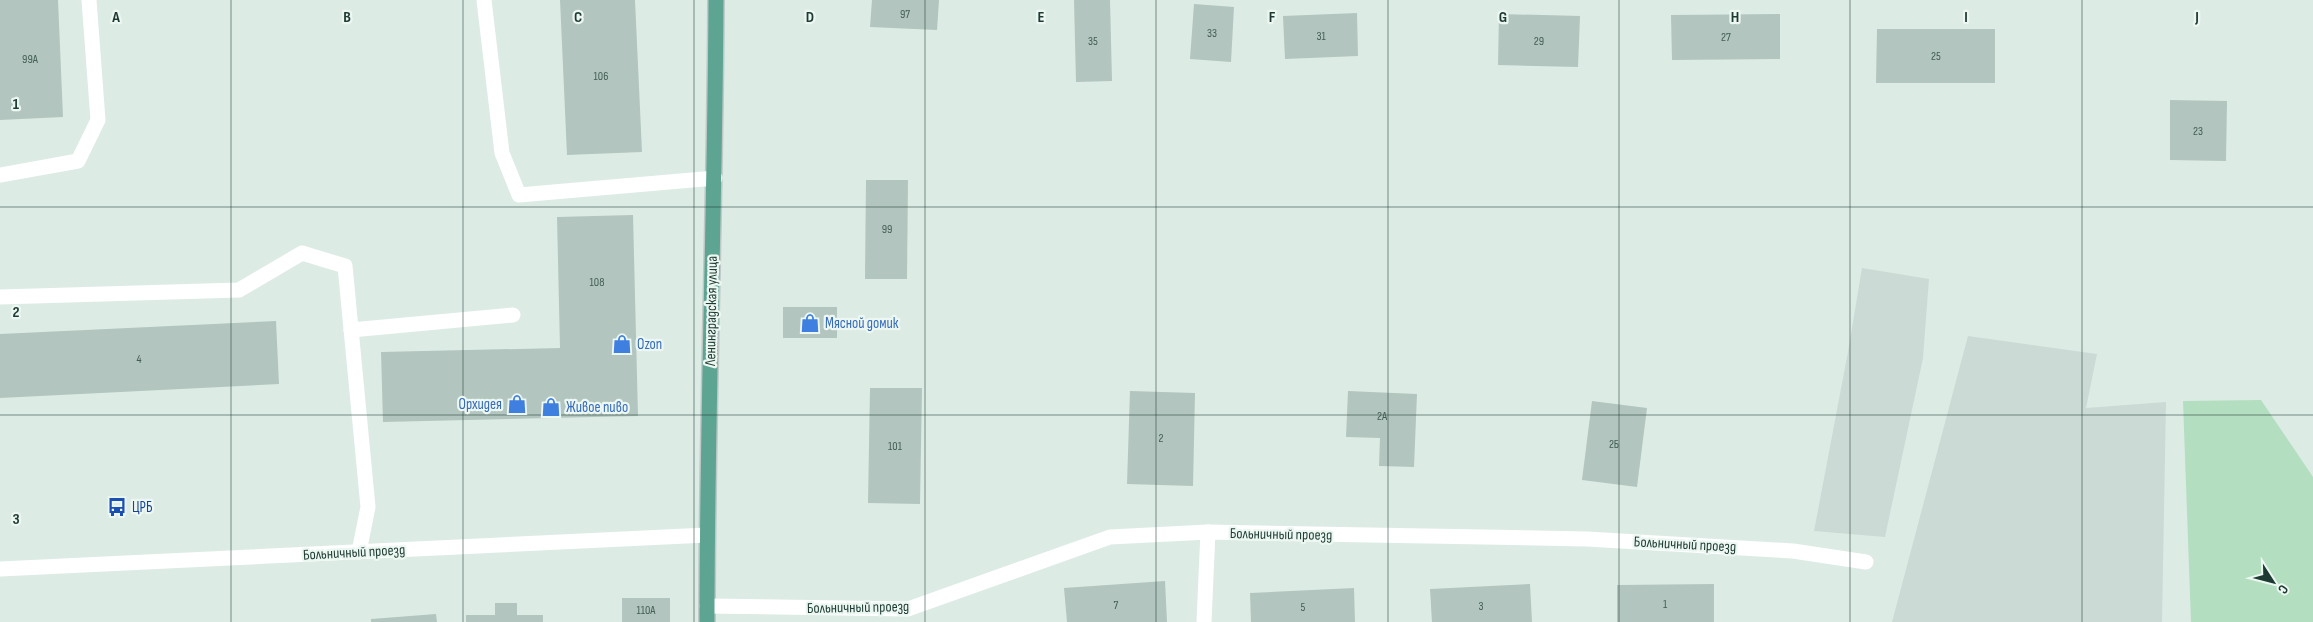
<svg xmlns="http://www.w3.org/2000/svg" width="2313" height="622" font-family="'Sofia Sans Condensed',sans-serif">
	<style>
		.built { fill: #cbdad4 }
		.green { fill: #b3debf }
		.building { fill: #b2c5be }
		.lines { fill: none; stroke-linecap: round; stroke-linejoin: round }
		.primary-casing { stroke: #c0c8c6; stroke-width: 18 }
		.lane { stroke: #fff; stroke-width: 15 }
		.street { stroke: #fff; stroke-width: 15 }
		.primary { stroke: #5da493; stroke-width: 15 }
		.grid { fill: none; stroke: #1d3b33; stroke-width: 1; stroke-opacity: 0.55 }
		.labels { text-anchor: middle; stroke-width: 4.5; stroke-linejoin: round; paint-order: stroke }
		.number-label { font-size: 12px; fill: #425e56 }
		.street-label { font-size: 15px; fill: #1d3b33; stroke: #edf7f2 }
		.shop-label { font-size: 15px; fill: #366cbe; stroke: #edf7f2; text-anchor: start }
		.transit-label { font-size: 15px; fill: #164399; stroke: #edf7f2; text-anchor: start }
		.grid-label { font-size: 16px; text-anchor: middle; font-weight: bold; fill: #1d3b33; stroke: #edf7f2; stroke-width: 4.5; stroke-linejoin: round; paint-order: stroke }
	</style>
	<rect width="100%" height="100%" fill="#ddebe5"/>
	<g class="built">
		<path d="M1862 268 1929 279 1923 358 1885 537 1814 531 1848 352Z"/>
		<path d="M1968 336 2097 354 2086 408 2166 402 2162 622H1892Z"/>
	</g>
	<path class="green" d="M2261 400 2313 477V622H2191L2183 401Z"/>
	<g class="building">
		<path d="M0 0H58L63 117 0 120Z"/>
		<path d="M560 0H635L642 152 567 155Z"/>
		<path d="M872 0H939L937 30 870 27Z"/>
		<path d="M1074 0H1110L1112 81 1076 82Z"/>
		<path d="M1194 4 1234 7 1231 62 1190 59Z"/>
		<path d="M1357 13 1358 56 1285 59 1283 16Z"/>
		<path d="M1499 14 1580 16 1578 67 1498 65Z"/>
		<path d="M1780 14V59L1672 60 1671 15Z"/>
		<path d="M1877 29H1995V83H1876Z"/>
		<path d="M2170 100 2227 101 2226 161 2170 160Z"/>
		<path d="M866 180H908L907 279H865Z"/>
		<path d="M633 215 638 416 383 422 381 352 560 348 557 217Z"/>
		<rect x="783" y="307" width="54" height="31"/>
		<path d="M276 321 279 384 0 398V334Z"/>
		<path d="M870 388H922L920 504 868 503Z"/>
		<path d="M1130 391 1195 393 1193 486 1127 484Z"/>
		<path d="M1348 391 1417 394 1414 467 1379 466 1380 438 1346 437Z"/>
		<path d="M1592 401 1647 408 1637 487 1582 480Z"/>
		<path d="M1165 581 1167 622H1067L1064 588Z"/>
		<path d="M1530 584 1532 622H1432L1430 589Z"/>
		<path d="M1714 584V622H1617V585Z"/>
		<path d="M1354 588 1355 622H1251L1250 593Z"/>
		<rect x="622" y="598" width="48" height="24"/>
		<path d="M495 603H517V615H543V622H466V615H495Z"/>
		<path d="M436 614 437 622H371V619Z"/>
	</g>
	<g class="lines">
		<g class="primary-casing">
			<path id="primary" d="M707 622C707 415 715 207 716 0"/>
		</g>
		<g class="lane">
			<path d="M484 0 502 153 519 195 715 178"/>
			<path d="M0 175 78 161 98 120 89 0"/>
			<path d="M0 297 239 290 302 253 345 266 368 507 359 552"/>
			<path d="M351 330 513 315"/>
			<path d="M1204 622 1208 532"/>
		</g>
		<g class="street">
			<path d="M0 569 707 535"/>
			<path d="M707 606 908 609 1110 537 1208 532 1587 539 1793 551 1866 562"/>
		</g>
		<use href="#primary" class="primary"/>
	</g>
	<path class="grid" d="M231 0V622M463 0V622M694 0V622M925 0V622M1156 0V622M1388 0V622M1619 0V622M1850 0V622M2082 0V622M0 207H2313M0 415H2313"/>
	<defs>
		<g id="shop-bare" transform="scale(1.5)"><path d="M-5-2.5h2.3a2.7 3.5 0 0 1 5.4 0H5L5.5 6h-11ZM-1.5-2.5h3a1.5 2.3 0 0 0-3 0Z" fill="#3f7fe0" stroke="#edf7f2" stroke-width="2.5" paint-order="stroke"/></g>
		<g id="bus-bare" transform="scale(1.5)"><path d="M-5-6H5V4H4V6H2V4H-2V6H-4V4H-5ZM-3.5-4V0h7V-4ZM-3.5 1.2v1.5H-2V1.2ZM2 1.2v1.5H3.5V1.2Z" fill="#1a4fb4" stroke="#edf7f2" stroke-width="2.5" paint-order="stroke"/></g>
	</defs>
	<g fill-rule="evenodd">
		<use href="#shop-bare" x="810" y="323"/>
		<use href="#shop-bare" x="622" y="344"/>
		<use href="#shop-bare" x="517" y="404"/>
		<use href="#shop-bare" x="551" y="407"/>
		<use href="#bus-bare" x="117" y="507"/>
	</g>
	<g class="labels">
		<g class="number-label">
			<text x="905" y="18">97</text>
			<text x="1212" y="37">33</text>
			<text x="1321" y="40">31</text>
			<text x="1726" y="41">27</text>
			<text x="1093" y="45">35</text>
			<text x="1539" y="45">29</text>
			<text x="1936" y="60">25</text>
			<text x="30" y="63">99А</text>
			<text x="601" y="80">106</text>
			<text x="2198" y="135">23</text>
			<text x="887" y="233">99</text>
			<text x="597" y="286">108</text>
			<text x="139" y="363">4</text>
			<text x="1382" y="420">2А</text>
			<text x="1161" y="442">2</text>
			<text x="1614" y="448">2Б</text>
			<text x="895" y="450">101</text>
			<text x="1665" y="608">1</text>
			<text x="1116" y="609">7</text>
			<text x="1481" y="610">3</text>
			<text x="1303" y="611">5</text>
			<text x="646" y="614">110А</text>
		</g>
		<g class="street-label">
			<text transform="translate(711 311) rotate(-89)" y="5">Ленинградская улица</text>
			<text transform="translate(1281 534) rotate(1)" y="5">Больничный проезд</text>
			<text transform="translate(1685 544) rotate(3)" y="5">Больничный проезд</text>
			<text transform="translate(354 552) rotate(-3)" y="5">Больничный проезд</text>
			<text transform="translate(858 607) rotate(-1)" y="5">Больничный проезд</text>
		</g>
		<g class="shop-label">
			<text x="825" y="328">Мясной домик</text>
			<text x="637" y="349">Ozon</text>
			<text x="502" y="409" text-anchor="end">Орхидея</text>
			<text x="566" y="412">Живое пиво</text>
		</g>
		<g class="transit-label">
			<text x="132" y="512">ЦРБ</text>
		</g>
	</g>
	<g class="grid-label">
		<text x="116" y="22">A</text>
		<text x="347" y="22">B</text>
		<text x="578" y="22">C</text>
		<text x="810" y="22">D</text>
		<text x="1041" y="22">E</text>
		<text x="1272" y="22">F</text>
		<text x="1503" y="22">G</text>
		<text x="1735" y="22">H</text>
		<text x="1966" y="22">I</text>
		<text x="2197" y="22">J</text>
		<text x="16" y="109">1</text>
		<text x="16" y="317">2</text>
		<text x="16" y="524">3</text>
	</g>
	<g transform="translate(2273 582) rotate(126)" stroke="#edf7f2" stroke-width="4" paint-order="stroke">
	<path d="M0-4L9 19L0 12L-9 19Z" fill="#1d3b33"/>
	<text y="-8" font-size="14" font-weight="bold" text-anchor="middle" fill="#1d3b33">С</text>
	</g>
</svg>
